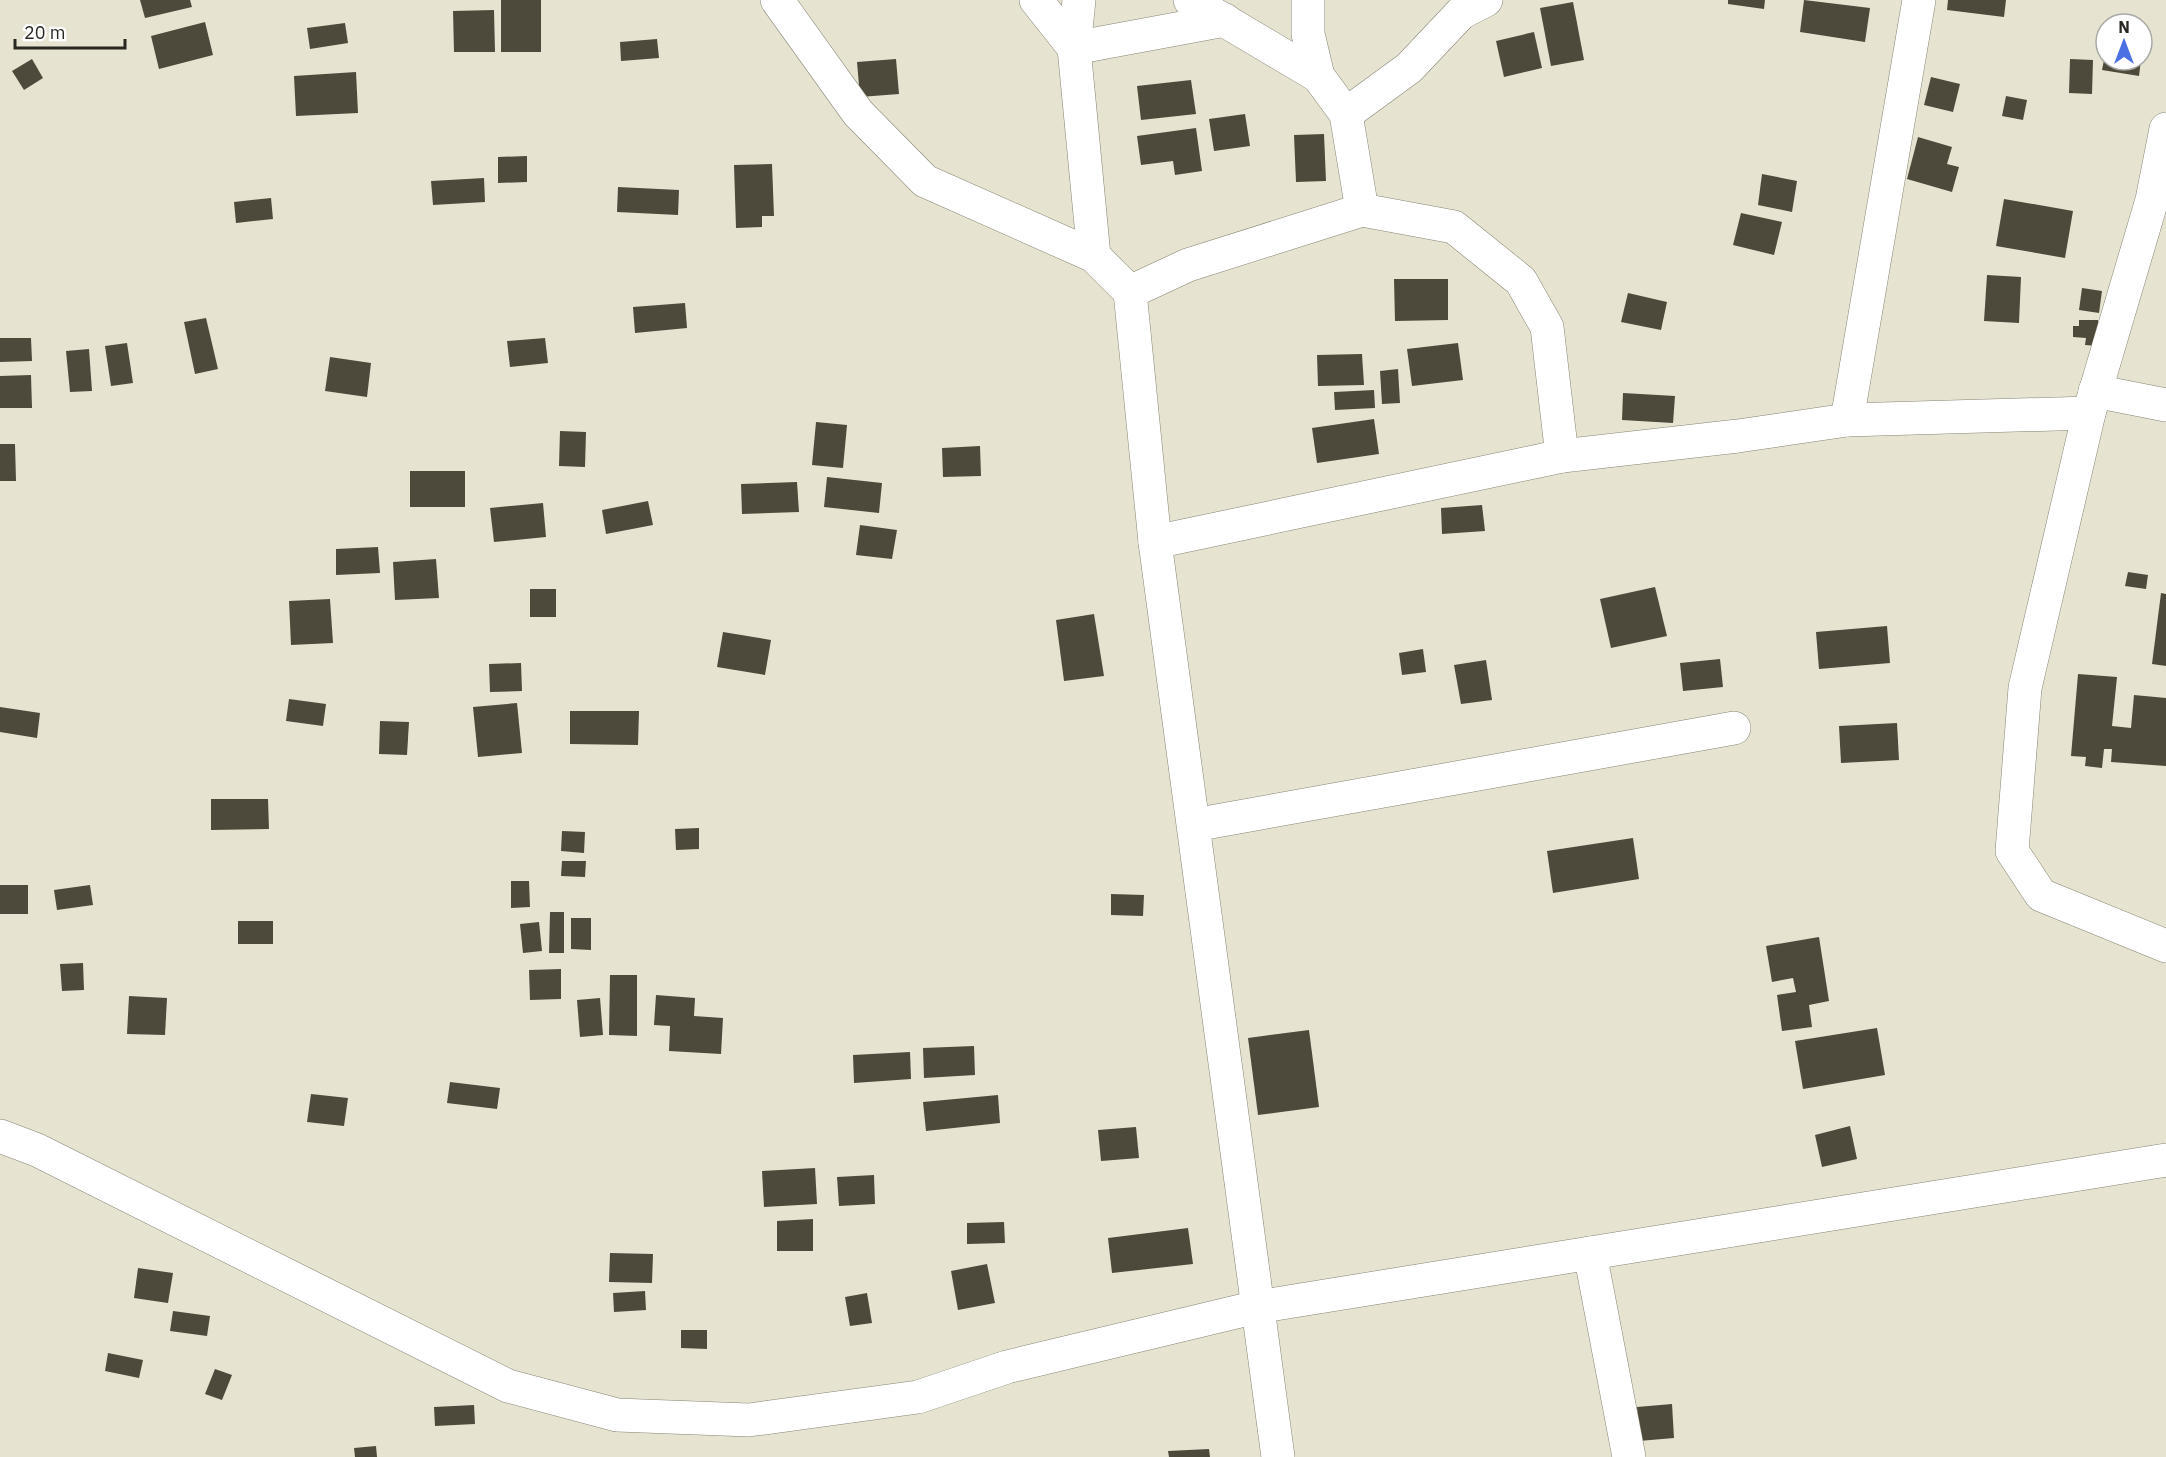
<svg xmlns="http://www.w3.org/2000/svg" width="2166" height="1457" font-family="'IBM Plex Sans',sans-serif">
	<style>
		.building { fill: #4d4a3b }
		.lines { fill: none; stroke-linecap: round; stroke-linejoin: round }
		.minor-casing { stroke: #878473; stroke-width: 34 }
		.tertiary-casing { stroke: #878473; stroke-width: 34 }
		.minor { stroke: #fff; stroke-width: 33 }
		.tertiary { stroke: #fff; stroke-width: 33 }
	</style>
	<rect width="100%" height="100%" fill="#e6e4d1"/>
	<g class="building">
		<path d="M140 0H190L192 7 145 18Z"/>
		<rect x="501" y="0" width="40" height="52"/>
		<path d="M1728 0H1765L1764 9 1728 4Z"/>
		<path d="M1804 0 1870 8 1865 42 1800 32Z"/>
		<path d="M1948 0H2006L2004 17 1947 10Z"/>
		<path d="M1573 2 1584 60 1551 66 1540 8Z"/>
		<path d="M494 10 495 52H454L453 11Z"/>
		<path d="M205 22 213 55 159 69 151 36Z"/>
		<path d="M345 23 348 43 310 49 307 28Z"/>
		<path d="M1534 32 1542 68 1504 77 1496 41Z"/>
		<path d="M657 39 659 58 621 61 620 42Z"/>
		<path d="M32 59 43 78 24 90 12 71Z"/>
		<path d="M896 59 899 94 860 97 857 62Z"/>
		<path d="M2070 59 2093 60 2092 94 2069 93Z"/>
		<path d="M2104 60H2141L2139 76 2102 70Z"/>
		<path d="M356 72 358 113 296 116 294 76Z"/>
		<path d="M1931 77 1960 84 1953 112 1924 105Z"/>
		<path d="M1191 80 1196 114 1141 120 1137 86Z"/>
		<path d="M2006 96 2027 100 2023 120 2002 116Z"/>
		<path d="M1245 114 1250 146 1214 151 1209 119Z"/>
		<path d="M1196 128 1202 171 1175 175 1173 161 1141 165 1137 136Z"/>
		<path d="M1324 134 1326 181 1296 182 1294 135Z"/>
		<path d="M1918 137 1952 147 1947 164 1959 167 1952 192 1907 179Z"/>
		<path d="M527 156V182L498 183V157Z"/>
		<path d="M772 164 774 216H762V227L736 228 734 165Z"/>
		<path d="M1762 174 1797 181 1792 212 1758 205Z"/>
		<path d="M484 178 485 202 433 205 431 181Z"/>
		<path d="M618 187 679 190 678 215 617 212Z"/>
		<path d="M271 198 273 219 236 223 234 202Z"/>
		<path d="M2004 199 2073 211 2065 258 1996 246Z"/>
		<path d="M1741 213 1782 222 1774 255 1733 245Z"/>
		<path d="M1987 275 2021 277 2019 323 1984 321Z"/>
		<path d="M1394 279H1448V320L1395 321Z"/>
		<path d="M2082 288 2102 291 2099 313 2079 310Z"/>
		<path d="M1628 293 1667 302 1661 330 1621 322Z"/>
		<path d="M685 303 687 328 635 333 633 307Z"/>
		<path d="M206 318 218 369 195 374 184 322Z"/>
		<path d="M2079 320H2098V346L2085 345 2086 338 2073 337V326H2079Z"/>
		<path d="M0 338H31L32 361 0 362Z"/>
		<path d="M545 338 548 363 510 367 507 341Z"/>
		<path d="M127 343 133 383 111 386 105 346Z"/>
		<path d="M1458 343 1463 380 1412 386 1407 349Z"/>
		<path d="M89 349 92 391 70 392 66 351Z"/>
		<path d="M1362 354 1364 385 1318 386 1317 355Z"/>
		<path d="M330 357 371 363 367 397 325 391Z"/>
		<path d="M1398 369 1400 403 1382 404 1380 371Z"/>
		<path d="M31 375 32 408H0V376Z"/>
		<path d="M1374 390 1375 408 1335 410 1334 392Z"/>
		<path d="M1623 393 1675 396 1673 423 1622 420Z"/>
		<path d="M1374 419 1379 454 1317 463 1312 428Z"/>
		<path d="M816 422 847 425 843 468 812 465Z"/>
		<path d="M560 431 586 432 585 467 559 466Z"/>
		<path d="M0 444H15L16 481H0Z"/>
		<path d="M980 446 981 476 943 477 942 448Z"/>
		<rect x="410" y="471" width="55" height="36"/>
		<path d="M827 477 882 483 879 513 824 507Z"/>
		<path d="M797 482 799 512 742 514 741 484Z"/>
		<path d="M648 501 653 525 606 534 602 510Z"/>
		<path d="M543 503 546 537 494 542 490 508Z"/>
		<path d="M1482 505 1485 531 1442 534 1441 508Z"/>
		<path d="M860 525 897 530 892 559 856 555Z"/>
		<path d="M378 547 380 573 336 575V549Z"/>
		<path d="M436 559 439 598 395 600 393 562Z"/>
		<path d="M2128 572 2148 575 2146 589 2125 586Z"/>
		<path d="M1655 587 1667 636 1611 648 1600 599Z"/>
		<rect x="530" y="589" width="26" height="28"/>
		<path d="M2161 593 2166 594V666L2152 664Z"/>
		<path d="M330 599 333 643 291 645 289 601Z"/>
		<path d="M1094 614 1104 676 1064 681 1056 620Z"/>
		<path d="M1887 626 1890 663 1819 669 1816 632Z"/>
		<path d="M723 632 771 640 765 675 717 667Z"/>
		<path d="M1423 649 1426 672 1402 675 1399 653Z"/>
		<path d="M1720 659 1723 687 1683 691 1680 663Z"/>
		<path d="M1486 660 1492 700 1461 704 1454 665Z"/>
		<path d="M521 663 522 691 490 692 489 664Z"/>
		<path d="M2078 674 2117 677 2112 726 2131 728 2134 695 2166 698V766L2111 762 2112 749H2104L2102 768 2085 766 2086 757 2071 756Z"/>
		<path d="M289 699 326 704 323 726 286 721Z"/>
		<path d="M517 703 522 753 478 757 473 707Z"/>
		<path d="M0 707 40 713 37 738 0 732Z"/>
		<path d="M570 711H639L638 745 570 744Z"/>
		<path d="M380 721 409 722 407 755 379 754Z"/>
		<path d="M1897 723 1899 760 1841 763 1839 726Z"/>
		<path d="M211 799H268L269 829 211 830Z"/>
		<path d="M699 828V849L676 850 675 829Z"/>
		<path d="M562 831 585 832 584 853 561 851Z"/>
		<path d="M1633 838 1639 879 1553 893 1547 851Z"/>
		<path d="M562 861H586L585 877 561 876Z"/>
		<path d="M511 881H529L530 907 511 908Z"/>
		<rect x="0" y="885" width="28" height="29"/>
		<path d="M90 885 93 905 57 910 54 890Z"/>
		<path d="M1111 894 1144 895 1143 916 1111 915Z"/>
		<path d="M550 912H564V953H549Z"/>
		<path d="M571 918H591V950L571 949Z"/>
		<rect x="238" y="921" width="35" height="23"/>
		<path d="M539 922 542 951 523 953 520 924Z"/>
		<path d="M1819 937 1829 1001 1809 1005 1812 1027 1782 1031 1777 995 1796 992 1793 978 1772 982 1766 946Z"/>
		<path d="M83 963 84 990 62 991 60 964Z"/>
		<path d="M561 969V999L530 1000 529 970Z"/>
		<path d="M610 975H637V1036L609 1035Z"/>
		<path d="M656 995 695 998 694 1016 723 1018 721 1054 669 1051 670 1026 654 1025Z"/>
		<path d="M129 996 167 998 165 1035 127 1034Z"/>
		<path d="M600 998 603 1035 580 1037 577 1000Z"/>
		<path d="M1877 1028 1885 1075 1803 1089 1795 1041Z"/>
		<path d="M1309 1030 1319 1107 1258 1115 1248 1038Z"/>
		<path d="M974 1046 975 1075 924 1078 923 1048Z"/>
		<path d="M910 1052 911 1079 854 1083 853 1055Z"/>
		<path d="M450 1082 500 1088 497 1109 447 1103Z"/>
		<path d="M311 1094 348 1098 344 1126 307 1122Z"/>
		<path d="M998 1095 1000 1123 926 1131 923 1102Z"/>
		<path d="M1850 1126 1857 1159 1822 1167 1815 1135Z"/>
		<path d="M1136 1127 1139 1158 1101 1161 1098 1130Z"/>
		<path d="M815 1168 817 1204 764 1207 762 1171Z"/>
		<path d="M874 1175 875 1204 839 1206 837 1177Z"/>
		<path d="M813 1219V1251H777V1221Z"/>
		<path d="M1004 1222 1005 1243 967 1244V1223Z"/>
		<path d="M1188 1228 1193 1264 1112 1273 1108 1238Z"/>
		<path d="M610 1253 653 1254 652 1283 609 1282Z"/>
		<path d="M987 1264 995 1303 958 1310 951 1271Z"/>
		<path d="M138 1268 173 1273 168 1303 134 1298Z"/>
		<path d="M645 1291 646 1310 614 1312 613 1293Z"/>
		<path d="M867 1293 872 1323 850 1326 845 1297Z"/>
		<path d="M173 1311 210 1316 207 1336 170 1331Z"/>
		<path d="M681 1330H707V1349L681 1348Z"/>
		<path d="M108 1353 143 1360 139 1378 105 1371Z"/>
		<path d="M215 1369 232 1375 222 1400 205 1394Z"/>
		<path d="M1672 1404 1674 1438 1639 1441 1637 1407Z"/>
		<path d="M474 1405 475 1424 435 1426 434 1407Z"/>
		<path d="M376 1446 377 1457H355L354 1448Z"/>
		<path d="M1209 1449 1210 1457H1169L1168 1451Z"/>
	</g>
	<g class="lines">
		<g class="minor-casing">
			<g id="minor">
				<path d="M777 0 858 113 925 181 1094 256 1130 292 1155 542 1278 1457"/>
				<path d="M1036 0 1074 48 1225 20"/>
				<path d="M1079 0 1074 48 1094 256"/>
				<path d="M1190 0 1318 76"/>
				<path d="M1308 0V34L1318 76 1346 114 1362 210"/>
				<path d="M1346 114 1409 68 1461 13 1486 0"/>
				<path d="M2166 129 2152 200 2089 413 2025 688 2012 851 2041 895 2166 946"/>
				<path d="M1130 292 1188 265 1362 210 1454 227 1521 281 1547 327 1562 456"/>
				<path d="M2095 391 2166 405"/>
				<path d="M1847 420 1919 0"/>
				<path d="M1155 542 1562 456 1738 436 1847 420 2089 413"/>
				<path d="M1194 825 1734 728"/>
				<path d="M1590 1253 1629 1457"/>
			</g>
		</g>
		<g class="tertiary-casing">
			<path id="tertiary" d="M0 1136 37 1150 508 1386 617 1415 749 1420 918 1397 1007 1367 1257 1307 2166 1160"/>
		</g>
		<use href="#minor" class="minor"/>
		<use href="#tertiary" class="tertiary"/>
	</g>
	<g transform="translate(2124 42)"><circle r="28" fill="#ffffff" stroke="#a9a9a6" stroke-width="1.5"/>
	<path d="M0-4.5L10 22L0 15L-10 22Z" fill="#4b70e4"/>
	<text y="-9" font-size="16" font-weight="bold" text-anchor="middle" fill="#282720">N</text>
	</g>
	<path d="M15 39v9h110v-9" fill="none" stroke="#282720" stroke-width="3"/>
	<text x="24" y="39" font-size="18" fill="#282720" stroke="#ffffff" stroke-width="4.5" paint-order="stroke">20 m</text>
</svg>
